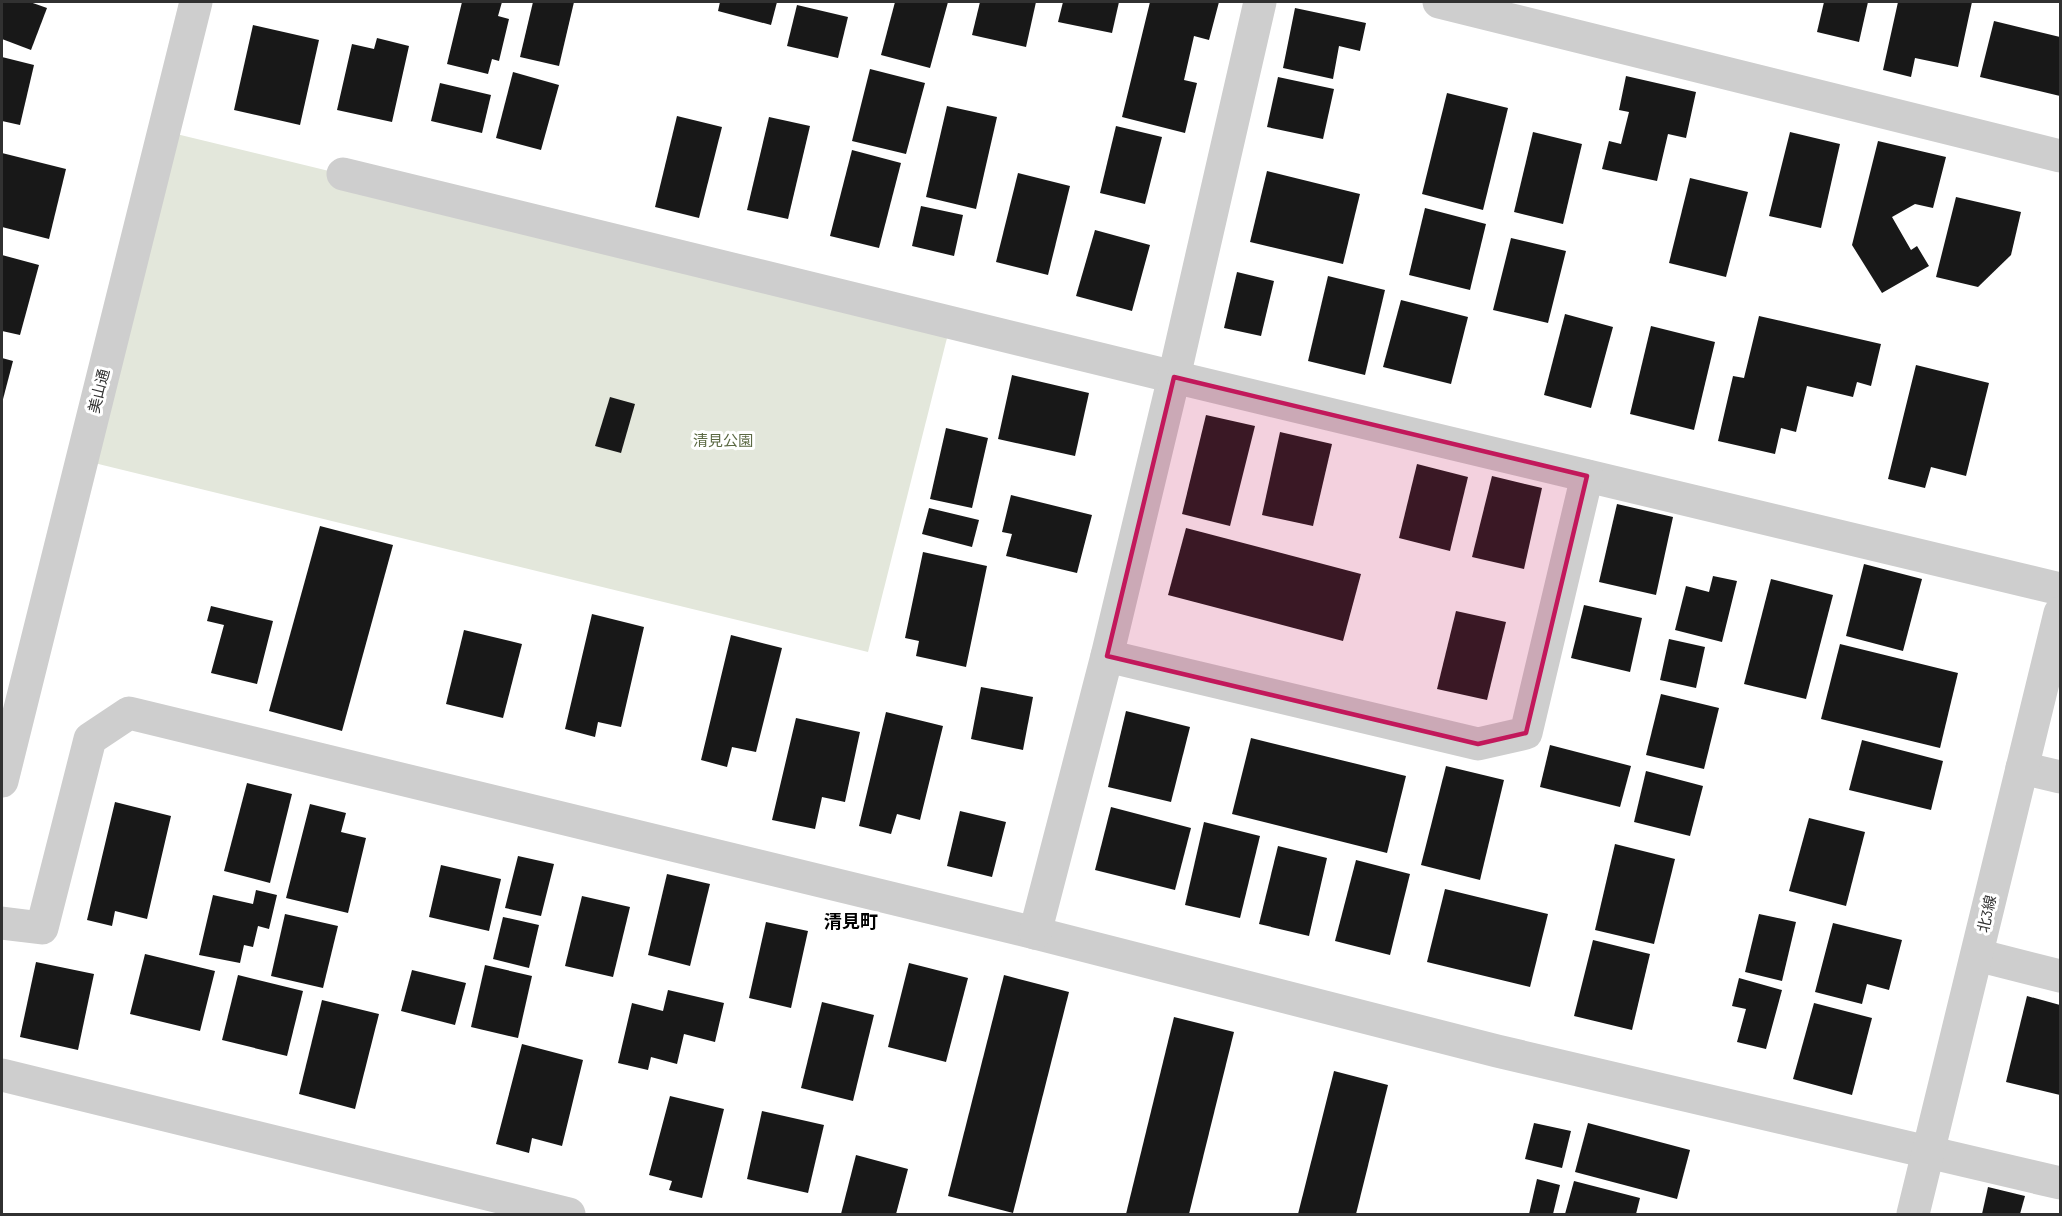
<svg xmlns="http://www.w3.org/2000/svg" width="2062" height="1216" font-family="Barlow,'Noto Sans JP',sans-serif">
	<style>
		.green { fill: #e3e7db }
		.building { fill: #181818 }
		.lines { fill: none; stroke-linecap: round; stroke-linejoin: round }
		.minor { stroke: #cecece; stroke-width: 33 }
		.marked { fill: #c2185b; fill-opacity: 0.2; stroke: #c2185b; stroke-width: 4.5; stroke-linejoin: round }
		.labels { text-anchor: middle; stroke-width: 6; stroke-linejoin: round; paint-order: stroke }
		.street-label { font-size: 15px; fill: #313131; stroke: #fff }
		.park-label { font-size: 15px; fill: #5b6943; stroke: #fff }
		.quarter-label { font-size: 18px; font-weight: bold; fill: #000; stroke: #fff }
	</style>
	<rect width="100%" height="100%" fill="#fff"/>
	<path class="green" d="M164 131 951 322 868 652 82 460Z"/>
	<g class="building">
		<path d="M2 2H30L47 8 31 50 2 39Z"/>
		<path d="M462 2H502L498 16 509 19 499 61 492 59 488 74 447 64Z"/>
		<path d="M533 2H574L559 66 520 57Z"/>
		<path d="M720 2H777L771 25 718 11Z"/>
		<path d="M895 2H948L930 68 881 55Z"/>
		<path d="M980 2H1036L1026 47 972 35Z"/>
		<path d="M1063 2H1119L1112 33 1058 22Z"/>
		<path d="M1150 2H1219L1209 40 1194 36 1184 80 1197 83 1185 133 1122 117Z"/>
		<path d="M1824 2H1868L1859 42 1817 32Z"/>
		<path d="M1898 2H1972L1958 67 1915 58 1911 77 1883 70Z"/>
		<path d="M797 5 848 17 838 58 787 46Z"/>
		<path d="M1295 8 1366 23 1360 51 1339 46 1333 79 1283 68Z"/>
		<path d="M1994 21 2060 37V96L1980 77Z"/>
		<path d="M253 25 319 40 300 125 234 110Z"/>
		<path d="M377 38 409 46 392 122 337 110 352 44 374 49Z"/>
		<path d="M2 57 34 65 20 125 2 121Z"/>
		<path d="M870 69 925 83 906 154 852 141Z"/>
		<path d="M513 72 559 85 541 150 496 138Z"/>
		<path d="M1626 76 1696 92 1686 138 1668 134 1657 181 1602 169 1609 141 1621 144 1629 112 1619 110Z"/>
		<path d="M1278 77 1334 89 1323 139 1267 127Z"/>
		<path d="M440 83 491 95 482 133 431 121Z"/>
		<path d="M1447 93 1508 108 1483 210 1422 194Z"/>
		<path d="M947 106 997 117 976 209 926 197Z"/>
		<path d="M677 116 722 127 699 218 655 207Z"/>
		<path d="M769 117 810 126 788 219 747 210Z"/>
		<path d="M1116 126 1162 137 1145 204 1100 193Z"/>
		<path d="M1533 132 1582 144 1563 224 1514 212Z"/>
		<path d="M1790 132 1840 144 1821 228 1769 216Z"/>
		<path d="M1878 141 1946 157 1933 208 1915 204 1892 217 1911 250 1917 246 1929 266 1882 293 1852 245Z"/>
		<path d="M852 150 901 163 879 248 830 236Z"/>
		<path d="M2 153 66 169 49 239 2 227Z"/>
		<path d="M1267 171 1360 194 1343 264 1250 242Z"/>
		<path d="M1018 173 1070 186 1048 275 996 262Z"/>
		<path d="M1690 178 1748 192 1726 277 1669 263Z"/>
		<path d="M1956 197 2021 212 2011 255 1978 287 1936 277Z"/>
		<path d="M921 206 963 215 954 256 912 246Z"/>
		<path d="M1425 208 1486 224 1470 290 1409 275Z"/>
		<path d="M1095 230 1150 245 1132 311 1076 296Z"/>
		<path d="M1511 238 1566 251 1548 323 1493 310Z"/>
		<path d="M2 255 39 265 20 335 2 331Z"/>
		<path d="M1237 272 1274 281 1261 336 1224 328Z"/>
		<path d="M1328 276 1385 290 1365 375 1308 361Z"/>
		<path d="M1401 300 1468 317 1451 384 1383 367Z"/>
		<path d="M1565 314 1613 327 1591 408 1544 395Z"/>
		<path d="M1759 316 1881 344 1871 386 1857 382 1853 397 1807 386 1796 432 1781 428 1775 454 1718 441 1733 376 1744 378Z"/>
		<path d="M1651 326 1715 342 1694 430 1630 414Z"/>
		<path d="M2 358 13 361 2 403Z"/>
		<path d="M1916 365 1989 383 1966 476 1931 467 1925 488 1888 479Z"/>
		<path d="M1012 375 1089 393 1075 456 998 439Z"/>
		<path d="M610 397 635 404 621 453 595 446Z"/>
		<path d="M1206 415 1255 426 1230 526 1182 514Z"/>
		<path d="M946 428 988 438 972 508 930 499Z"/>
		<path d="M1280 432 1332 444 1313 526 1262 515Z"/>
		<path d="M1417 464 1468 477 1450 551 1399 538Z"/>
		<path d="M1492 476 1542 488 1524 569 1472 557Z"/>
		<path d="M1011 495 1092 515 1077 573 1006 556 1012 534 1002 532Z"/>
		<path d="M1617 504 1673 517 1656 595 1599 582Z"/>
		<path d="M929 508 979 520 972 547 922 534Z"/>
		<path d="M320 526 393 545 342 731 269 711Z"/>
		<path d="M1186 528 1361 574 1343 641 1168 595Z"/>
		<path d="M923 552 987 566 966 667 916 656 919 641 905 638Z"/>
		<path d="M1864 564 1922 579 1903 651 1846 636Z"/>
		<path d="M1713 576 1737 581 1722 642 1675 630 1686 586 1709 592Z"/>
		<path d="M1771 579 1833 595 1806 699 1744 684Z"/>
		<path d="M1584 605 1642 618 1630 672 1571 658Z"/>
		<path d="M211 606 273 621 257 684 211 673 224 625 207 621Z"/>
		<path d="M1456 611 1506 622 1487 700 1437 689Z"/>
		<path d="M592 614 644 627 621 727 598 722 595 737 565 729Z"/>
		<path d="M464 630 522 644 503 718 446 704Z"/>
		<path d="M731 635 782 648 756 752 732 747 727 767 701 760Z"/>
		<path d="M1669 639 1705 647 1696 688 1660 680Z"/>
		<path d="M1840 644 1958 673 1940 748 1821 719Z"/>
		<path d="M981 687 1033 697 1023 750 971 739Z"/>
		<path d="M1661 694 1719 708 1704 769 1646 755Z"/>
		<path d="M1126 711 1190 727 1171 802 1108 787Z"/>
		<path d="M886 712 943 726 920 820 897 814 891 834 859 826Z"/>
		<path d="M796 718 860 732 845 802 822 797 815 829 772 820Z"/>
		<path d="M1251 738 1406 776 1387 853 1232 814Z"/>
		<path d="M1862 740 1943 761 1931 810 1849 790Z"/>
		<path d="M1550 745 1631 766 1620 807 1540 787Z"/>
		<path d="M1446 766 1504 780 1480 880 1421 865Z"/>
		<path d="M1646 771 1703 786 1690 836 1634 822Z"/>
		<path d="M247 783 292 794 270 883 224 871Z"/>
		<path d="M115 802 171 816 147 919 115 911 112 926 87 920Z"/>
		<path d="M310 804 346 813 341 832 366 838 348 913 286 898Z"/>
		<path d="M1111 807 1191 828 1175 890 1095 870Z"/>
		<path d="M960 811 1006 822 992 877 947 866Z"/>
		<path d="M1809 818 1865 832 1846 906 1789 891Z"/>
		<path d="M1204 822 1260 836 1240 918 1185 905Z"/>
		<path d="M1615 844 1675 859 1654 944 1595 930Z"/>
		<path d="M1278 846 1327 858 1309 936 1259 924Z"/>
		<path d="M518 856 554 864 541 916 505 908Z"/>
		<path d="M1356 860 1410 874 1390 955 1335 941Z"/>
		<path d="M441 865 501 879 489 931 429 917Z"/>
		<path d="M667 874 710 884 690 966 648 955Z"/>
		<path d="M1445 889 1548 914 1530 987 1427 962Z"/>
		<path d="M256 890 277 895 269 929 258 926 253 947 244 945 240 963 199 955 213 895 253 904Z"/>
		<path d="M582 896 630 907 613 977 565 966Z"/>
		<path d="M285 914 338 926 323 988 271 976Z"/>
		<path d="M1759 914 1796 922 1782 981 1745 972Z"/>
		<path d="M503 917 539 925 529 968 493 959Z"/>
		<path d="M766 922 808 931 791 1008 749 998Z"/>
		<path d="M1833 923 1902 940 1889 990 1867 984 1862 1004 1815 992Z"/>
		<path d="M1593 940 1650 954 1632 1030 1574 1016Z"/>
		<path d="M145 954 215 971 200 1031 130 1014Z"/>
		<path d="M36 962 94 974 78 1050 20 1037Z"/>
		<path d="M909 963 968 978 946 1062 888 1047Z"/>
		<path d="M485 965 532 976 518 1038 471 1027Z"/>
		<path d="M412 970 466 983 455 1025 401 1011Z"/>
		<path d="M238 975 303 991 287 1056 222 1040Z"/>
		<path d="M1004 975 1069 992 1013 1213 948 1196Z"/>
		<path d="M1739 978 1782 990 1766 1049 1737 1042 1746 1009 1732 1006Z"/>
		<path d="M668 990 724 1003 715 1042 684 1034 677 1064 651 1057 648 1070 618 1063 632 1003 663 1011Z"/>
		<path d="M2027 996 2060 1005V1095L2006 1082Z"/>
		<path d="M322 1000 379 1014 355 1109 299 1094Z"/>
		<path d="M822 1002 874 1015 853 1101 801 1088Z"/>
		<path d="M1814 1003 1872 1018 1852 1095 1793 1079Z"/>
		<path d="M1174 1017 1234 1032 1189 1214H1126Z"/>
		<path d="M522 1044 583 1060 562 1146 532 1138 529 1153 496 1144Z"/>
		<path d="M1334 1071 1388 1085 1356 1214H1298Z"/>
		<path d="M670 1096 724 1109 702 1198 669 1190 672 1181 649 1175Z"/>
		<path d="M762 1111 824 1125 808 1193 747 1179Z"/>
		<path d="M1534 1123 1571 1131 1562 1168 1525 1159Z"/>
		<path d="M1588 1123 1690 1150 1677 1199 1575 1172Z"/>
		<path d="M856 1155 908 1169 896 1214H841Z"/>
		<path d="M1537 1179 1560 1185 1553 1214H1529Z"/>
		<path d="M1574 1181 1640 1198 1636 1214H1565Z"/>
		<path d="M1988 1187 2025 1196 2020 1214H1982Z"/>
	</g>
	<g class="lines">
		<g class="minor">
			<path d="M1439 2 2060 156"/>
			<path d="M343 174 1174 377 2060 589"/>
			<path d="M1107 656 1478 744 1526 733 1587 476"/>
			<path d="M2022 768 2060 777"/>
			<path d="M2 781 196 2"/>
			<path d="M2 923 42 928 90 739 129 713 1035 933 1497 1051 2060 1183"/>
			<path d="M1035 933 1107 656 1174 377 1260 2"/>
			<path d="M1977 955 2060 976"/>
			<path d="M2 1075 569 1214"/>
			<path d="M1913 1214 2060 613"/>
		</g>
	</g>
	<path class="marked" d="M1174 377 1587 476 1526 733 1478 744 1107 656Z"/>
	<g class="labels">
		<g class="street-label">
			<text transform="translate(99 391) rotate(-76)" y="5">美山通</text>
			<text transform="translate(1987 914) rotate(-77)" y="5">北3線</text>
		</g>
		<g class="park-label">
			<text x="723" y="446">清見公園</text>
		</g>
		<g class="quarter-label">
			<text x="851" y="928">清見町</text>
		</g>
	</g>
	<rect width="2062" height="1216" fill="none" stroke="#313131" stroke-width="6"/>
</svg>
